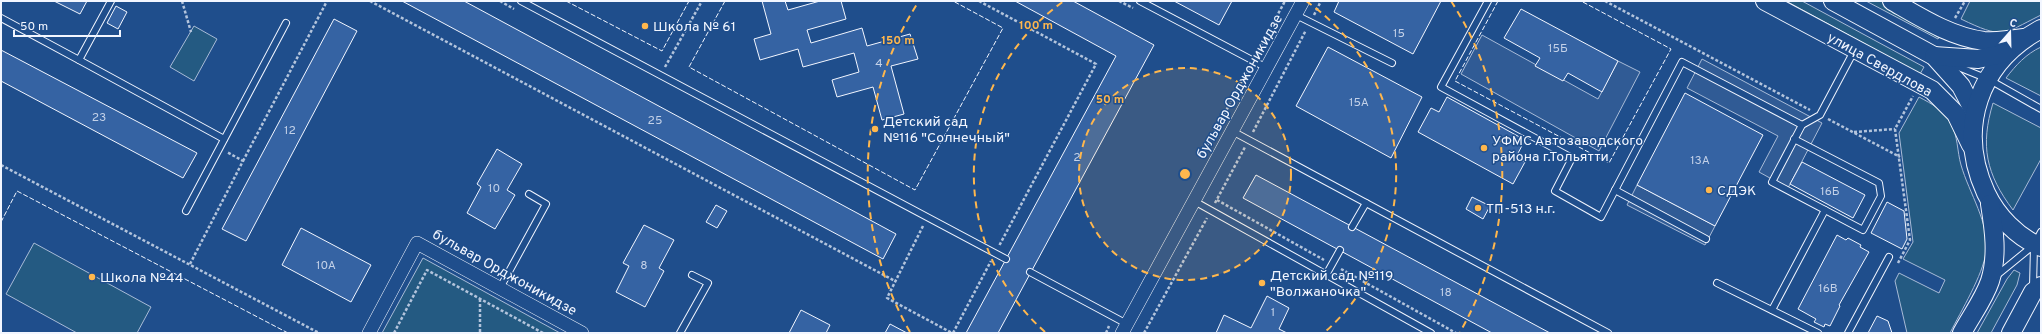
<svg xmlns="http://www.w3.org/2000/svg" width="2042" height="334" font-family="Overpass,sans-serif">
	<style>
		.green { fill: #245a82; stroke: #a8bbd7 }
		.parking { fill: #305b95; stroke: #a8bbd7 }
		.building { fill: #3563a3; stroke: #f2f6ff }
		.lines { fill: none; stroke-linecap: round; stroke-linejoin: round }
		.service-casing { stroke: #f2f6ff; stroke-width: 8 }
		.minor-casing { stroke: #f2f6ff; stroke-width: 14 }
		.secondary-casing { stroke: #f2f6ff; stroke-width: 20 }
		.path { stroke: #b3c4dc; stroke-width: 2.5; stroke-dasharray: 3 2; stroke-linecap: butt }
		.service { stroke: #1f4e8c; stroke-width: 6 }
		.minor { stroke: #1f4e8c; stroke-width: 13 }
		.secondary { stroke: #1f4e8c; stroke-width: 18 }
		.fence { stroke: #f2f6ff; stroke-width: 1; stroke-dasharray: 5 2; stroke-linecap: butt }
		.ring { fill: none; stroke: #ffb74d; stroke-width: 2; stroke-dasharray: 7 5 }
		.poi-dot { fill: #ffb74d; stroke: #1f4e8c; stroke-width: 1.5 }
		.labels { text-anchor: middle; stroke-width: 3; stroke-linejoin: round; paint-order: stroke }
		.number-label { font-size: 12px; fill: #c3d1e8 }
		.poi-label { font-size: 14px; fill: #f2f6ff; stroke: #1f4e8c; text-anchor: start }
		.street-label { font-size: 14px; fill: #f2f6ff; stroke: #1f4e8c }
		.centre { fill: #ffb74d; stroke: #1f4e8c; stroke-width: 2 }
		.ring-label { font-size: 12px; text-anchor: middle; font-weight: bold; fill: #ffb74d; stroke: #1f4e8c; stroke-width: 3; stroke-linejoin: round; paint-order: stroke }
	</style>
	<rect width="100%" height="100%" fill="#1f4e8c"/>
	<g class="green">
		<path d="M1786 1H1802L1924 67 1920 74Z"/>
		<path d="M1866 1H1884L1942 32 1938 39Z"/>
		<path d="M1970 1H2041V15C2001 35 2003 39 1961 19Z"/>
		<path d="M194 26 217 39 194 81 170 67Z"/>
		<path d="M2041 47V96L2006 78C2016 65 2026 54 2041 47Z"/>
		<path d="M1919 97C1932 104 1944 110 1951 124 1958 136 1957 151 1961 165 1969 193 1990 224 1986 252 1983 275 1961 311 1950 333H1907L1895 281 1899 273 1939 293 1945 280 1903 259 1913 242 1899 133Z"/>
		<path d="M1993 103 2041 128V159L2013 210C1986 174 1980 146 1993 103Z"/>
		<path d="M34 243 151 307 137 333H77L6 294Z"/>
		<path d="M423 258 560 333H382Z"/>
		<path d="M2014 270 2020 273 2017 285 1991 333H1977L2007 279Z"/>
	</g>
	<g class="parking">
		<path d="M1482 35 1598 99 1618 61 1640 72 1599 151 1461 74Z"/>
		<path d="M1702 59 1822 123 1788 188 1759 172 1778 136 1687 88Z"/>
		<path d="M1637 185 1715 226 1705 245 1627 205Z"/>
	</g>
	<g class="building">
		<path d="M54 1H87L80 14Z"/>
		<path d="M402 1H464L896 234 883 259Z"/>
		<path d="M762 1H785L788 10 820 1H841L846 19 807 30 811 43 862 28 867 46 910 34 918 59 891 66 904 114 882 120 873 87 837 97 832 80 859 72 854 53 803 67 798 49 760 60 754 39 771 34Z"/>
		<path d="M1015 1H1073L1154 45 998 333H966L1116 56Z"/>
		<path d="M1174 1H1232L1219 25Z"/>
		<path d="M1339 1H1441L1413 54 1334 12Z"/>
		<path d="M116 6 127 12 118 29 107 23Z"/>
		<path d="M1521 9 1618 61 1602 92 1568 73 1563 81 1535 66 1540 58 1504 38Z"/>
		<path d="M334 19 357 31 246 241 222 229Z"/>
		<path d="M1328 47 1422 97 1391 158 1296 106Z"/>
		<path d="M1 50 197 153 183 178 1 81Z"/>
		<path d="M1685 93 1763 135 1715 226 1637 185Z"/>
		<path d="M1447 97 1525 140 1516 157 1525 162 1513 184 1418 132 1431 108 1439 112Z"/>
		<path d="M497 149 522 164 507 190 515 195 495 229 467 213 481 187 477 184Z"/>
		<path d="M1802 162 1865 195 1853 218 1790 184Z"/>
		<path d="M1256 175 1550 333H1492L1243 198Z"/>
		<path d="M1472 197 1490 206 1483 219 1466 209Z"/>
		<path d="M1887 202 1904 211 1907 239 1902 249 1871 233Z"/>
		<path d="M716 205 727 211 717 228 706 222Z"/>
		<path d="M644 225 674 240 659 268 664 271 645 307 616 292 629 266 623 263Z"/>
		<path d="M301 228 371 265 351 302 282 265Z"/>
		<path d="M1837 235 1846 240 1848 238 1861 245 1860 247 1869 252 1839 305 1840 306 1830 326 1825 324 1824 327 1814 322 1816 319 1798 309Z"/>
		<path d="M1267 296 1289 308 1279 329 1287 333H1216L1224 315 1251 328Z"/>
		<path d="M801 310 830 325 826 333H789Z"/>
		<path d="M1877 316 1888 321 1892 333H1868Z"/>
		<path d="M890 324 907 333H885Z"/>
	</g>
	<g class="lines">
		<g class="service-casing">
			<g id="service">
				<path d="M111 1 79 60 224 139"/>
				<path d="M521 1 1006 259"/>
				<path d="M1140 1 1267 68"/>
				<path d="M1488 1 1441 87 1572 158 1555 191 1601 217 1682 62 1802 125"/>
				<path d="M1296 15 1392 63"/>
				<path d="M1 18 79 60"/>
				<path d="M1951 64 1988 79 2041 109"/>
				<path d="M1232 131 1608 333"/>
				<path d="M1794 139 1879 183 1881 196 1863 230 1772 182 1802 125 1820 115 1854 51"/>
				<path d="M1615 190 1706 239"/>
				<path d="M1194 201 1431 333"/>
				<path d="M186 211 286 23"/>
				<path d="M1352 227 1366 203"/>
				<path d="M1030 272 1127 324"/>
				<path d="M1326 275 1340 250"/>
				<path d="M1996 276 2034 245 2041 232"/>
				<path d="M1717 283 1818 333"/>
				<path d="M2033 287 2034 246"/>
				<path d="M500 288 546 204 529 194"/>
				<path d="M1772 310 1825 210"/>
				<path d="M680 333 708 283 692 275"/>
				<path d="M1848 333 1889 257"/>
			</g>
		</g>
		<g class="minor-casing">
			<g id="minor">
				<path d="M369 333 417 243 582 333"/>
				<path d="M1122 333 1303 1"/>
			</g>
		</g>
		<g class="secondary-casing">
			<g id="secondary">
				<path d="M1765 1 1932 90 1956 114 1971 145"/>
				<path d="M1833 1 1934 56 1961 86 1975 113"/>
				<path d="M1892 1C1920 17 1951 37 1984 41 1997 42 2011 40 2024 38"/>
				<path d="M2041 29C1979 62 1956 128 1986 193 1997 216 2017 237 2041 247"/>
				<path d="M1934 56 1978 59 2007 53"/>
				<path d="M1962 333C1971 316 1984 299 1990 281 1998 256 1994 229 1990 204"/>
				<path d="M2011 333 2033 292 2041 286"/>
			</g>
		</g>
		<g class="path">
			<path d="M182 1 191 32"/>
			<path d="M370 1 895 281"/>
			<path d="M500 1 514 9"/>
			<path d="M979 1 1096 64 999 246"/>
			<path d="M1119 1 1133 8"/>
			<path d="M1605 1 1810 110"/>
			<path d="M1314 15 1321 1"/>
			<path d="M1955 18 1965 1"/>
			<path d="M1257 53 1285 1"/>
			<path d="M665 67 702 1"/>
			<path d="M1828 119 1900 157"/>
			<path d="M1253 132 1306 30"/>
			<path d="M1854 132 1895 129"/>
			<path d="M1205 150 1249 68"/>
			<path d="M243 161 327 1"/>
			<path d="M1 165 319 333"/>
			<path d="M1217 200 1324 260"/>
			<path d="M1215 203 1245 147"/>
			<path d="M923 226 887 298 952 333"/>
			<path d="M1898 263 1910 240 1895 129 1913 96"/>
			<path d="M190 264 243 161 227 152"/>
			<path d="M1341 269 1456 333"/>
			<path d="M480 299V333"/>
			<path d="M394 333 427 270 543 333"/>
			<path d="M953 333 991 261"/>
			<path d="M1106 333 1109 326"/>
			<path d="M1144 333 1207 218"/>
		</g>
		<use href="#service" class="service"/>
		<use href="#minor" class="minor"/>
		<use href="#secondary" class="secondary"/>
		<g class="fence">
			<path d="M566 1 662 51 689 1"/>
			<path d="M725 1 689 67 915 190 1003 28 953 1"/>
			<path d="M1498 1 1455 81 1609 163 1671 49 1581 1"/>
			<path d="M1 222 17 191 288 333"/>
		</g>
	</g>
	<circle cx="1185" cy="174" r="106" fill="#ffb74d" fill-opacity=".12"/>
	<g class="ring">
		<circle cx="1185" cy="174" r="106"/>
		<path d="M1045 332A211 211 0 0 1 1064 1M1306 1A211 211 0 0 1 1325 332"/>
		<path d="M910 332A317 317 0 0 1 919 1M1451 1A317 317 0 0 1 1460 332"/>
	</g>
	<g class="poi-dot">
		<circle cx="645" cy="26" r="4"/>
		<circle cx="875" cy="129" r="4"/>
		<circle cx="1484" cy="148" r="4"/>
		<circle cx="1709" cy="190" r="4"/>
		<circle cx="1478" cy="208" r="4"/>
		<circle cx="92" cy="277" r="4"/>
		<circle cx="1262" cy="283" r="4"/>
	</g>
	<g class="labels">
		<g class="number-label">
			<text x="1399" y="37">15</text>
			<text x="1558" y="52">15Б</text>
			<text x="879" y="67">4</text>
			<text x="1359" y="106">15А</text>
			<text x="99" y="121">23</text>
			<text x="655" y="124">25</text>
			<text x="290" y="134">12</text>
			<text x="1077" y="161">2</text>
			<text x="1700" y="164">13А</text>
			<text x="494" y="192">10</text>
			<text x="1830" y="195">16Б</text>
			<text x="326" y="269">10А</text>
			<text x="644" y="269">8</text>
			<text x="1828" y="292">16В</text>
			<text x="1446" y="296">18</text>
			<text x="1273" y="316">1</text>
		</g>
		<g class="poi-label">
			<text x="653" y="31">Школа № 61</text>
			<text x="883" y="126">Детский сад<tspan x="883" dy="16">№116 "Солнечный"</tspan></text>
			<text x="1492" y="145">УФМС Автозаводского<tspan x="1492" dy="16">района г.Тольятти</tspan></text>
			<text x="1717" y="195">СДЭК</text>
			<text x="1486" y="213">ТП-513 н.г.</text>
			<text x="1270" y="280">Детский сад №119<tspan x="1270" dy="16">"Волжаночка"</tspan></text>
			<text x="100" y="282">Школа №44</text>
		</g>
		<g class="street-label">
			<text transform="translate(1880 64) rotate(29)" y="5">улица Свердлова</text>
			<text transform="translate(1239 86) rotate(-61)" y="5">бульвар Орджоникидзе</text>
			<text transform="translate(505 272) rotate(29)" y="5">бульвар Орджоникидзе</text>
		</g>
	</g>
	<circle cx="1185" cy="174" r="6" class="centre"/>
	<g class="ring-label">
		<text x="1036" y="29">100 m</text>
		<text x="898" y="44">150 m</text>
		<text x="1110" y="103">50 m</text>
	</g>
	<rect width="2042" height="334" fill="none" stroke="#f2f6ff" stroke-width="4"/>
	<g transform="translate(2010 32) rotate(20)" stroke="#1f4e8c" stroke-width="3" paint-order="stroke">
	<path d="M0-3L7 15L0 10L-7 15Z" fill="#f2f6ff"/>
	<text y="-6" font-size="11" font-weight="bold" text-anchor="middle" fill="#f2f6ff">С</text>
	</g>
	<path d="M14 30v6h106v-6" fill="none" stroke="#f2f6ff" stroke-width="2"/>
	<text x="20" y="30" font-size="12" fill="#f2f6ff" stroke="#1f4e8c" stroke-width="3" paint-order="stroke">50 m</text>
</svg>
